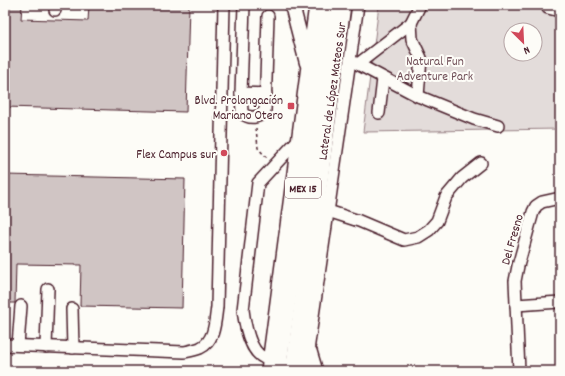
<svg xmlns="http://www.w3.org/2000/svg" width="565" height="376" font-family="Dekko,sans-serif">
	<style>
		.green { fill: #e3dcda; stroke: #967e82; fill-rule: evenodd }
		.building { fill: #d0c5c4; stroke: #4a1f2b }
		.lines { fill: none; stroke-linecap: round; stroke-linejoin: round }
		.minor-casing { stroke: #4a1f2b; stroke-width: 14 }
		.major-casing { stroke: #4a1f2b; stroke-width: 17 }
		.highway-casing { stroke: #4a1f2b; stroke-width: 20 }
		.path { stroke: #4a1f2b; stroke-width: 1.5; stroke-dasharray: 3 3; stroke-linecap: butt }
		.minor { stroke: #fdfcf7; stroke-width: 11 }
		.major { stroke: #fdfcf7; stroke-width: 14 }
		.highway { stroke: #fdfcf7; stroke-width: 17 }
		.poi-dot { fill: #d1495b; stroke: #fdfcf7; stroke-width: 1.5 }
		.labels { text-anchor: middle; stroke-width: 4; stroke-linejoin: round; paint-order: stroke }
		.shield { fill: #fdfcf7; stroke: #806168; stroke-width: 1 }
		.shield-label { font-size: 12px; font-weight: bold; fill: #4a1f2b }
		.park-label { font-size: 13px; fill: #704e57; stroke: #fdfcf7 }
		.street-label { font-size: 13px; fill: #4a1f2b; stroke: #fdfcf7 }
		.poi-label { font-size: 13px; fill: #4a1f2b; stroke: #fdfcf7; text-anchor: end }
	</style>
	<rect width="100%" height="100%" fill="#fdfcf7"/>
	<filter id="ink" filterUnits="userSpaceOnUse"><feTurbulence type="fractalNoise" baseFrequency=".025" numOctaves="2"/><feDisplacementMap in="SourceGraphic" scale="8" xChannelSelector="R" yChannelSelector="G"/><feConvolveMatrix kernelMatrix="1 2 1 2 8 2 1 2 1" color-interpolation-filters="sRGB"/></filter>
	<g filter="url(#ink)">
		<path class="green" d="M379 5H560V129L363 132ZM511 30H535V54H511Z"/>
		<g class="building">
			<path d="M5 5H22L21 19 88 21 89 5H189L186 112 5 107Z"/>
			<path d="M5 175 185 179 182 308 80 306 81 265 16 264 15 303H5Z"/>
		</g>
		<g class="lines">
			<g class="minor-casing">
				<g id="minor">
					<path d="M55 5V10"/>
					<path d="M244 5 241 93 242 113C250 120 258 118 265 111L268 16"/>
					<path d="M547 5 548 8 560 11"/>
					<path d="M411 23 412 39 421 58 418 96"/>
					<path d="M350 60 418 96 474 119 498 126"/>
					<path d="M358 64 411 23 420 5"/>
					<path d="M241 93 266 94"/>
					<path d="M379 113 383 79"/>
					<path d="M328 211 359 221 404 240 418 237 429 230 437 221 446 197 462 178 481 163"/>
					<path d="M516 305 560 302"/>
					<path d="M72 309 73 348"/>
					<path d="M5 345 184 352C189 351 195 350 200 348 215 341 215 321 217 307L224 5"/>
					<path d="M18 345 21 306"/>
					<path d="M46 347 48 289"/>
					<path d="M311 351 317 371"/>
					<path d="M268 359C250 356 245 325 243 310L258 183 297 141"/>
					<path d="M267 371 315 5"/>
					<path d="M305 371 358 5"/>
					<path d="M519 371 515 281 518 266 533 212 536 206 542 202 560 198"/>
				</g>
			</g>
			<g class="major-casing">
				<path id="major" d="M292 5 307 63"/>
			</g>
			<g class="highway-casing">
				<g id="highway">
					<path d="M277 371 328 5"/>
					<path d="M294 371 342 5"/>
				</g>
			</g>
			<path class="path" d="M256 128 258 148 267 158"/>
			<use href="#minor" class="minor"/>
			<use href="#major" class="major"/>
			<use href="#highway" class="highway"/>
		</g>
	</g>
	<g class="poi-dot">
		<rect x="287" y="102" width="8" height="8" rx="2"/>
		<circle cx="224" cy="153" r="4"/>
	</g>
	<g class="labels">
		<rect class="shield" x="285" y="178" width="36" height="20" rx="3"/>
		<g class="shield-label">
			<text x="303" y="192">MEX 15</text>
		</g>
		<g class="park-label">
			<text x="435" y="65">Natural Fun<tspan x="435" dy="15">Adventure Park</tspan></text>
		</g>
		<g class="street-label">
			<text transform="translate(331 91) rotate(-82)" y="5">Lateral de López Mateos Sur</text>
			<text transform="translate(511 239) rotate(-74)" y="5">Del Fresno</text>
		</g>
		<g class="poi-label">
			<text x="283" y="104">Blvd. Prolongación<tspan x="283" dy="15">Mariano Otero</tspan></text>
			<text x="216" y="158">Flex Campus sur</text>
		</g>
	</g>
	<rect width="565" height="376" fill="none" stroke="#fdfcf7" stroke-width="20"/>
	<rect x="10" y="10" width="545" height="356" fill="none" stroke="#4a1f2b" stroke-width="1.5" filter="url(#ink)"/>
	<g transform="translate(523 42) rotate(156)"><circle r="19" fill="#fdfcf7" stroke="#b5a4a5"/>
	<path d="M0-3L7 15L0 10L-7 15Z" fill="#d1495b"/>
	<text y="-6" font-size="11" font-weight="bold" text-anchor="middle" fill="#4a1f2b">N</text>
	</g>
</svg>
